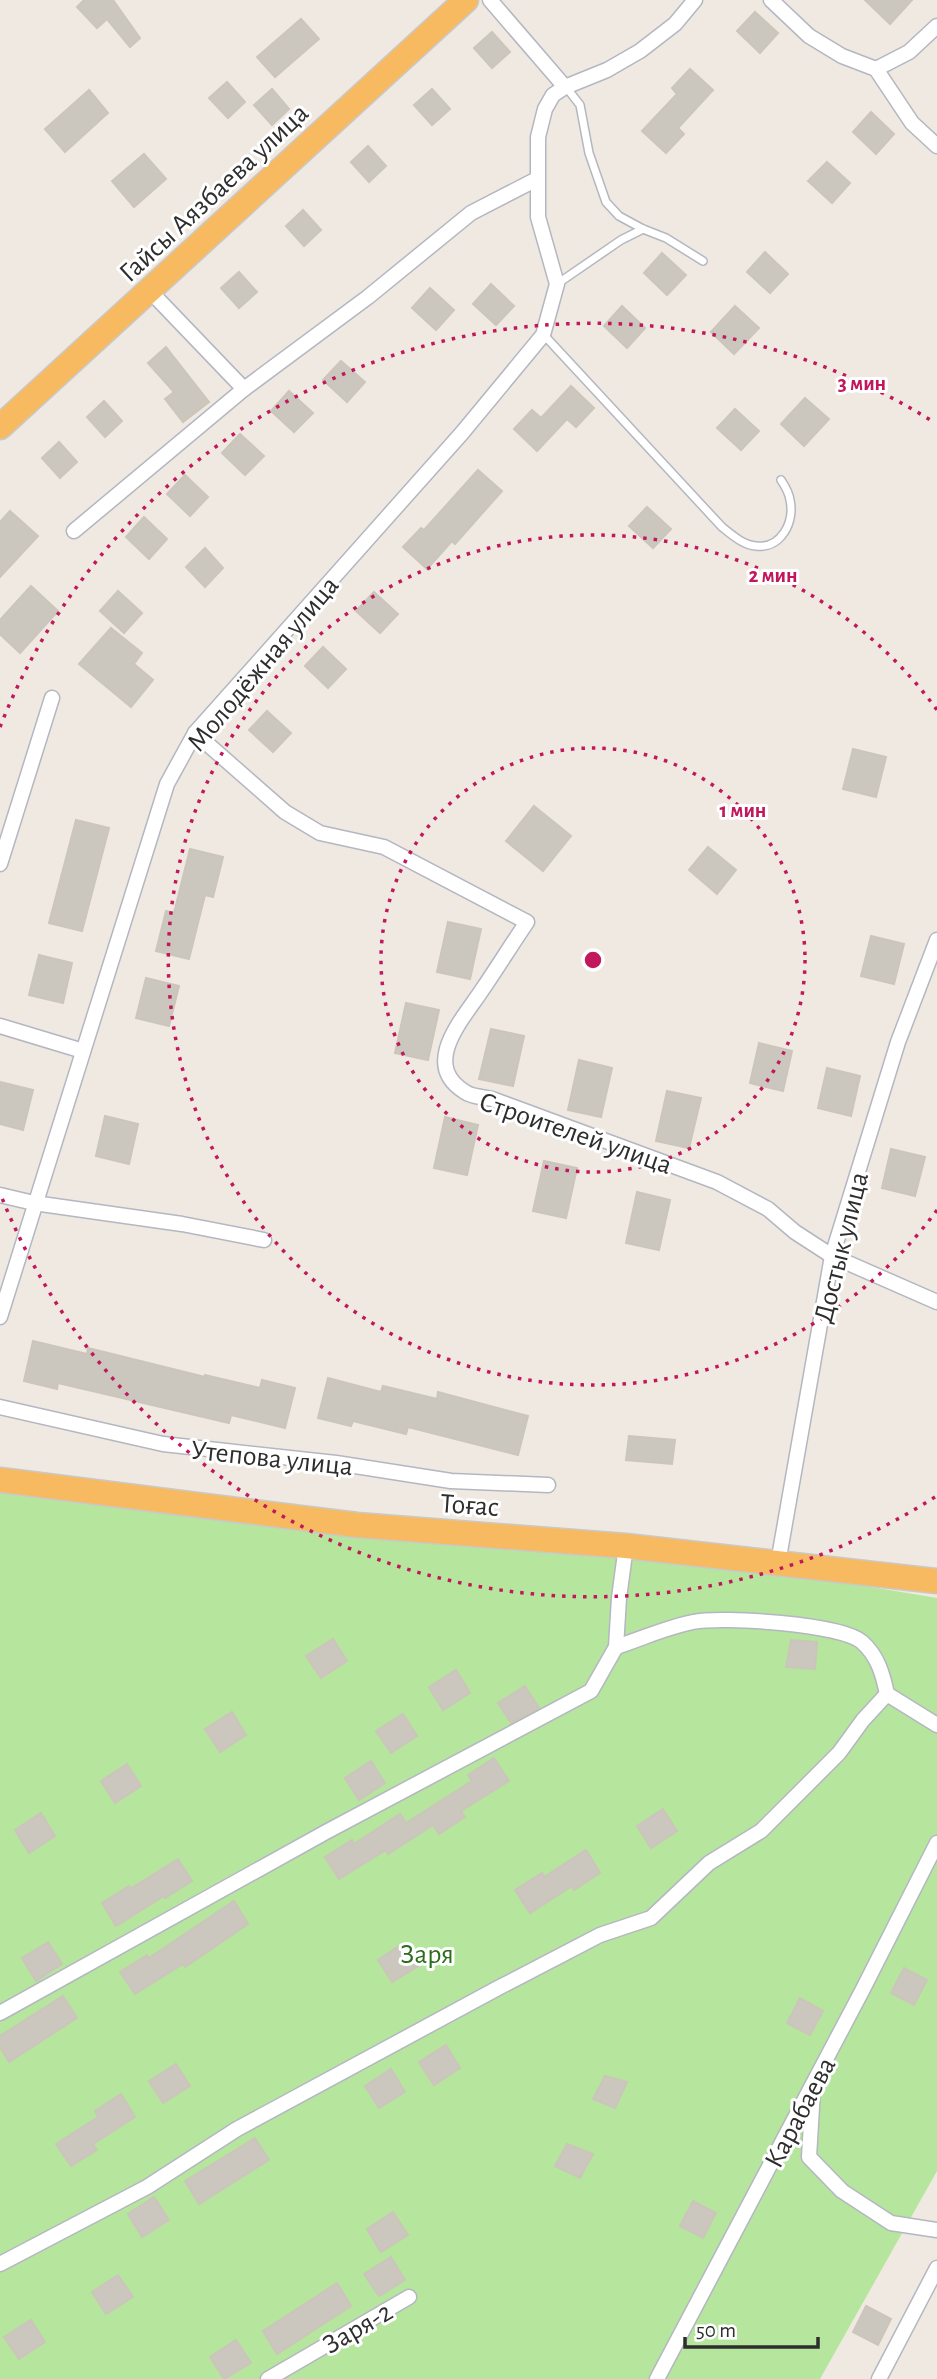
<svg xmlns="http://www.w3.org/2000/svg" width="937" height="2379" font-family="'Alegreya Sans',sans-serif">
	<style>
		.green { fill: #b6e59e }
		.building { fill: #cbc7bf; stroke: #cbc5ba; stroke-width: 2 }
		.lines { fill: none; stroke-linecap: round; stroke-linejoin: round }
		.service-casing { stroke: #b4b7c1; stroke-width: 10 }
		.minor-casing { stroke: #b4b7c1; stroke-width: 17 }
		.trunk-casing { stroke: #c9c9c9; stroke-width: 27 }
		.service { stroke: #fff; stroke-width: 7 }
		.minor { stroke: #fff; stroke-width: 14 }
		.trunk { stroke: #f8ba60; stroke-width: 24 }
		.ring { fill: none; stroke: #c2185b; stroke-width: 3.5; stroke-dasharray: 3.5 7 }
		.labels { text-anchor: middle; stroke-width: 6; stroke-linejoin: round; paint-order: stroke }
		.street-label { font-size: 28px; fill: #2e2e2e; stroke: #fff }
		.park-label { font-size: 28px; fill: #2c6e1b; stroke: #fff }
		.centre { fill: #c2185b; stroke: #fff; stroke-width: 3.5 }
		.ring-label { font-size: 21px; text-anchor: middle; font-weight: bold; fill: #c2185b; stroke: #fff; stroke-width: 6; stroke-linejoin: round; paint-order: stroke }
	</style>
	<rect width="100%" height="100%" fill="#efe9e1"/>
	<path class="green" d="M0 1477 626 1546 937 1598V2171L820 2379H0Z"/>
	<g class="building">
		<path d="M84 0H113L140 38 130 47 107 19 97 28 77 7Z"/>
		<path d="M865 0H912L890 24Z"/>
		<path d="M755 12 778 33 760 53 737 31Z"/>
		<path d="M301 19 319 39 275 77 257 57Z"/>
		<path d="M492 32 510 52 492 68 474 48Z"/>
		<path d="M690 69 713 90 678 128 684 134 666 153 642 131 677 94 672 88Z"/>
		<path d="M227 82 245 102 228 118 209 98Z"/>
		<path d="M272 89 289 109 272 125 254 105Z"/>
		<path d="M432 89 450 109 432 125 414 105Z"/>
		<path d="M89 90 108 113 65 152 45 129Z"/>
		<path d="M871 112 894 134 876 154 853 132Z"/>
		<path d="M368 146 386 166 369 182 351 162Z"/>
		<path d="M144 154 166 179 134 207 112 181Z"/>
		<path d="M827 162 850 183 832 203 808 181Z"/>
		<path d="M303 210 321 230 304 246 286 226Z"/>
		<path d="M765 252 788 274 770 293 747 272Z"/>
		<path d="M662 253 686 275 667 295 644 273Z"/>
		<path d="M239 272 257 292 239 308 221 288Z"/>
		<path d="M491 284 514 306 496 325 473 304Z"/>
		<path d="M430 288 454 310 436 330 412 308Z"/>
		<path d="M622 306 645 328 627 348 604 326Z"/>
		<path d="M735 306 759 328 734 354 711 332Z"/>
		<path d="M166 347 209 402 183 422 165 399 174 392 148 363Z"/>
		<path d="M341 361 365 382 347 402 323 380Z"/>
		<path d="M571 386 594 408 576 427 567 419 537 451 514 429 532 410 541 418Z"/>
		<path d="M289 391 313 413 294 432 271 411Z"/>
		<path d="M805 398 829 419 804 446 781 424Z"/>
		<path d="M104 401 122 421 105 437 87 417Z"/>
		<path d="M735 409 759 431 741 450 717 428Z"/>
		<path d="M240 434 264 456 245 475 222 453Z"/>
		<path d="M59 442 77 462 60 478 42 458Z"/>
		<path d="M478 470 502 491 455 544 452 541 427 569 403 547 421 528 424 530Z"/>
		<path d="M185 475 208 497 190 516 167 494Z"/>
		<path d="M647 507 671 529 653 548 629 526Z"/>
		<path d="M10 511 38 536 0 577V522Z"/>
		<path d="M144 517 167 539 149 559 126 537Z"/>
		<path d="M205 548 223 568 205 587 186 567Z"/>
		<path d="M31 586 58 611 20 653 0 634V620Z"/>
		<path d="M118 591 142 613 124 633 100 611Z"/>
		<path d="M374 592 398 614 380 633 356 611Z"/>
		<path d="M111 628 142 653 134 664 153 680 131 707 79 664Z"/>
		<path d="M323 647 346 669 328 688 305 666Z"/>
		<path d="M267 711 291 733 273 752 249 730Z"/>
		<path d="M853 749 886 757 876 797 843 789Z"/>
		<path d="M534 806 571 836 543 871 506 841Z"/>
		<path d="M76 820 109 828 82 931 49 923Z"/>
		<path d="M708 847 736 870 717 894 689 870Z"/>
		<path d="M190 849 223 857 213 897 205 895 189 959 156 951 166 911 174 913Z"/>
		<path d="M448 922 481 929 470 979 437 972Z"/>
		<path d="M871 936 904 944 894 984 861 976Z"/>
		<path d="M39 955 72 963 63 1003 29 995Z"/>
		<path d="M146 978 179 986 169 1026 136 1018Z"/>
		<path d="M406 1003 439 1010 428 1060 395 1053Z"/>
		<path d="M491 1029 524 1036 513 1086 479 1079Z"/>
		<path d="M759 1043 792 1051 783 1091 750 1083Z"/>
		<path d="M579 1060 612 1068 601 1117 568 1110Z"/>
		<path d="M827 1068 860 1076 851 1116 818 1108Z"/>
		<path d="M0 1082 33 1090 23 1130 0 1124Z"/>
		<path d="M667 1091 701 1098 689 1148 656 1141Z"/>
		<path d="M105 1116 138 1124 129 1164 96 1156Z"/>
		<path d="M445 1117 478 1125 467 1175 434 1168Z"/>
		<path d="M891 1149 925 1157 915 1196 882 1188Z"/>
		<path d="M544 1161 577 1168 566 1218 533 1211Z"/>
		<path d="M637 1192 670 1200 659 1250 626 1243Z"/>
		<path d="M33 1341 87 1354 88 1348 205 1377V1375L260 1388 262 1380 295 1388 285 1428 231 1415 229 1423 58 1383 57 1389 24 1381Z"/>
		<path d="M328 1378 381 1392 383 1386 437 1399 438 1392 528 1416 518 1455 408 1427 406 1434 353 1421 351 1426 318 1418Z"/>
		<path d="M629 1436 675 1440 672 1464 626 1460Z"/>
		<path d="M333 1639 347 1661 321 1678 306 1656Z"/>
		<path d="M791 1640 817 1642 815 1669 786 1667Z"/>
		<path d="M456 1670 470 1693 443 1710 429 1687Z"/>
		<path d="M525 1686 539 1708 511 1723 498 1703Z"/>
		<path d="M232 1712 246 1735 220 1752 205 1729Z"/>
		<path d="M403 1714 417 1736 391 1753 376 1731Z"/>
		<path d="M494 1758 509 1781 461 1811 465 1817 439 1834 433 1825 388 1854 386 1850 339 1879 325 1857 352 1840 354 1844 400 1814 406 1823 472 1781 468 1775Z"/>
		<path d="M371 1761 385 1783 359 1800 345 1778Z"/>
		<path d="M127 1764 141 1786 115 1803 101 1781Z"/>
		<path d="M663 1809 677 1831 651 1848 637 1826Z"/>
		<path d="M41 1813 55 1836 29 1853 15 1830Z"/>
		<path d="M586 1850 600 1873 574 1890 572 1886 530 1913 515 1890 542 1873 544 1877Z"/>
		<path d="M178 1859 192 1881 165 1898 164 1896 116 1926 102 1903 129 1886 130 1889Z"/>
		<path d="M234 1901 248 1924 185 1967 183 1964 135 1994 120 1972 147 1955 149 1958Z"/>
		<path d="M48 1942 62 1964 36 1981 22 1958Z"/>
		<path d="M404 1943 419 1966 392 1982 378 1960Z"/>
		<path d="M904 1968 927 1980 914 2005 891 1993Z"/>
		<path d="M63 1996 77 2018 9 2062 0 2047V2036Z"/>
		<path d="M800 1998 823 2011 810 2035 787 2023Z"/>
		<path d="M446 2045 460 2068 434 2085 419 2062Z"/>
		<path d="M176 2064 190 2086 163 2103 149 2081Z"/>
		<path d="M391 2069 405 2092 379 2108 365 2086Z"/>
		<path d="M605 2076 627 2082 615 2108 593 2099Z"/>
		<path d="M121 2094 135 2117 93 2144 97 2150 71 2166 56 2144 98 2117 95 2111Z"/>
		<path d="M255 2138 269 2160 199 2204 185 2181Z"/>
		<path d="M567 2144 593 2154 580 2178 555 2166Z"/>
		<path d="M154 2197 169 2220 142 2237 128 2214Z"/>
		<path d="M693 2201 716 2213 703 2238 680 2226Z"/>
		<path d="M393 2212 408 2235 381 2252 367 2229Z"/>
		<path d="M391 2257 405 2280 379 2296 364 2274Z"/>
		<path d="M118 2275 133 2297 106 2314 92 2292Z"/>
		<path d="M337 2283 351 2306 277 2354 263 2331Z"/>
		<path d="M866 2306 891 2319 878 2345 853 2332Z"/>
		<path d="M31 2320 45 2342 19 2359 4 2337Z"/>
		<path d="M236 2340 251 2363 224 2379 210 2357Z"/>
	</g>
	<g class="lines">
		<g class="service-casing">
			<g id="service">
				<path d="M566 87 580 105 589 153 606 202 619 216 643 229 666 238 703 261"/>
				<path d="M557 284 621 240 643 229"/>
				<path d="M544 335 722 527C732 535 743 545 756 546 781 549 795 522 790 500 789 492 785 486 781 480"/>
			</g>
		</g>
		<g class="minor-casing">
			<g id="minor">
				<path d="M490 0 565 87"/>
				<path d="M771 0 809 36 842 56 876 69 912 123 937 146"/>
				<path d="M876 69 909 52 937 26"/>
				<path d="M150 291 244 389"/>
				<path d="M74 531 244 389 368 297 471 213 537 179"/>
				<path d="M195 733 285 812 320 833 384 847 527 922C512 944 497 968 482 990 463 1019 420 1064 465 1092 472 1097 484 1097 492 1099L717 1182 768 1209 795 1232 832 1256 937 1302"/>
				<path d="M0 864 52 698"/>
				<path d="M0 1026 83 1051"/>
				<path d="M0 1195 34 1203 182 1224 264 1240"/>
				<path d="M0 1317 167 784 195 733 462 433 543 335 557 284 538 217V137L545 109 553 95 565 87 607 70 640 51 675 24 695 0"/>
				<path d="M0 1407 163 1444 336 1463 451 1481 548 1485"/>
				<path d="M778 1563 832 1256 898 1042 937 940"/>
				<path d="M616 1647C641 1639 667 1627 693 1622 722 1616 842 1624 862 1642 878 1656 883 1675 887 1694"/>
				<path d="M0 2013 326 1832 591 1691 616 1647 619 1598 626 1546"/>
				<path d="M813 2090 809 2157 842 2191 891 2223 937 2230"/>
				<path d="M0 2264 147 2187 237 2129 498 1988 600 1935 651 1918 709 1863 761 1831 839 1753 863 1720 887 1694 937 1725"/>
				<path d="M268 2379 409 2297"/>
				<path d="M657 2379 862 1991 937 1843"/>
				<path d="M879 2379 937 2268"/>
			</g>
		</g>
		<g class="trunk-casing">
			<g id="trunk">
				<path d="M0 427 466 0"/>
				<path d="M0 1480 357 1525 626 1546 937 1581"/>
			</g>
		</g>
		<use href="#service" class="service"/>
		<use href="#minor" class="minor"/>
		<use href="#trunk" class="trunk"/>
	</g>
	<g class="ring">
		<circle cx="593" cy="960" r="212"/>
		<path d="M937 1210A425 425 0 1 1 937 710"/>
		<path d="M935 1497A637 637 0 0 1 0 1193M0 727A637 637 0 0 1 935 423"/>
	</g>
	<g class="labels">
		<g class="street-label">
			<text transform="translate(213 192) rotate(-43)" y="10">Гайсы Аязбаева улица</text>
			<text transform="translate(262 663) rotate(-50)" y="10">Молодёжная улица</text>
			<text transform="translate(576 1132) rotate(19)" y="10">Строителей улица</text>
			<text transform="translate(840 1247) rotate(-76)" y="10">Достык улица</text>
			<text transform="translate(272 1457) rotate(6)" y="10">Утепова улица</text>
			<text transform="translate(470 1504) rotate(4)" y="10">Тоғас</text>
			<text transform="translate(799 2112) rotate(-62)" y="10">Карабаева</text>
			<text transform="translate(357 2327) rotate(-30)" y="10">Заря-2</text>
		</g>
		<g class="park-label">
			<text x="427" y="1963">Заря</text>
		</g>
	</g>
	<circle cx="593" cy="960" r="10" class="centre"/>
	<g class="ring-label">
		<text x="862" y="390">3 мин</text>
		<text x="773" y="582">2 мин</text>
		<text x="743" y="817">1 мин</text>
	</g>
	<path d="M685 2337v10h133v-10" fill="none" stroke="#2e2e2e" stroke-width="3.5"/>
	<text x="696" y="2337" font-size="21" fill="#2e2e2e" stroke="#ffffff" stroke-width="5" paint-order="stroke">50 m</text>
</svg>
